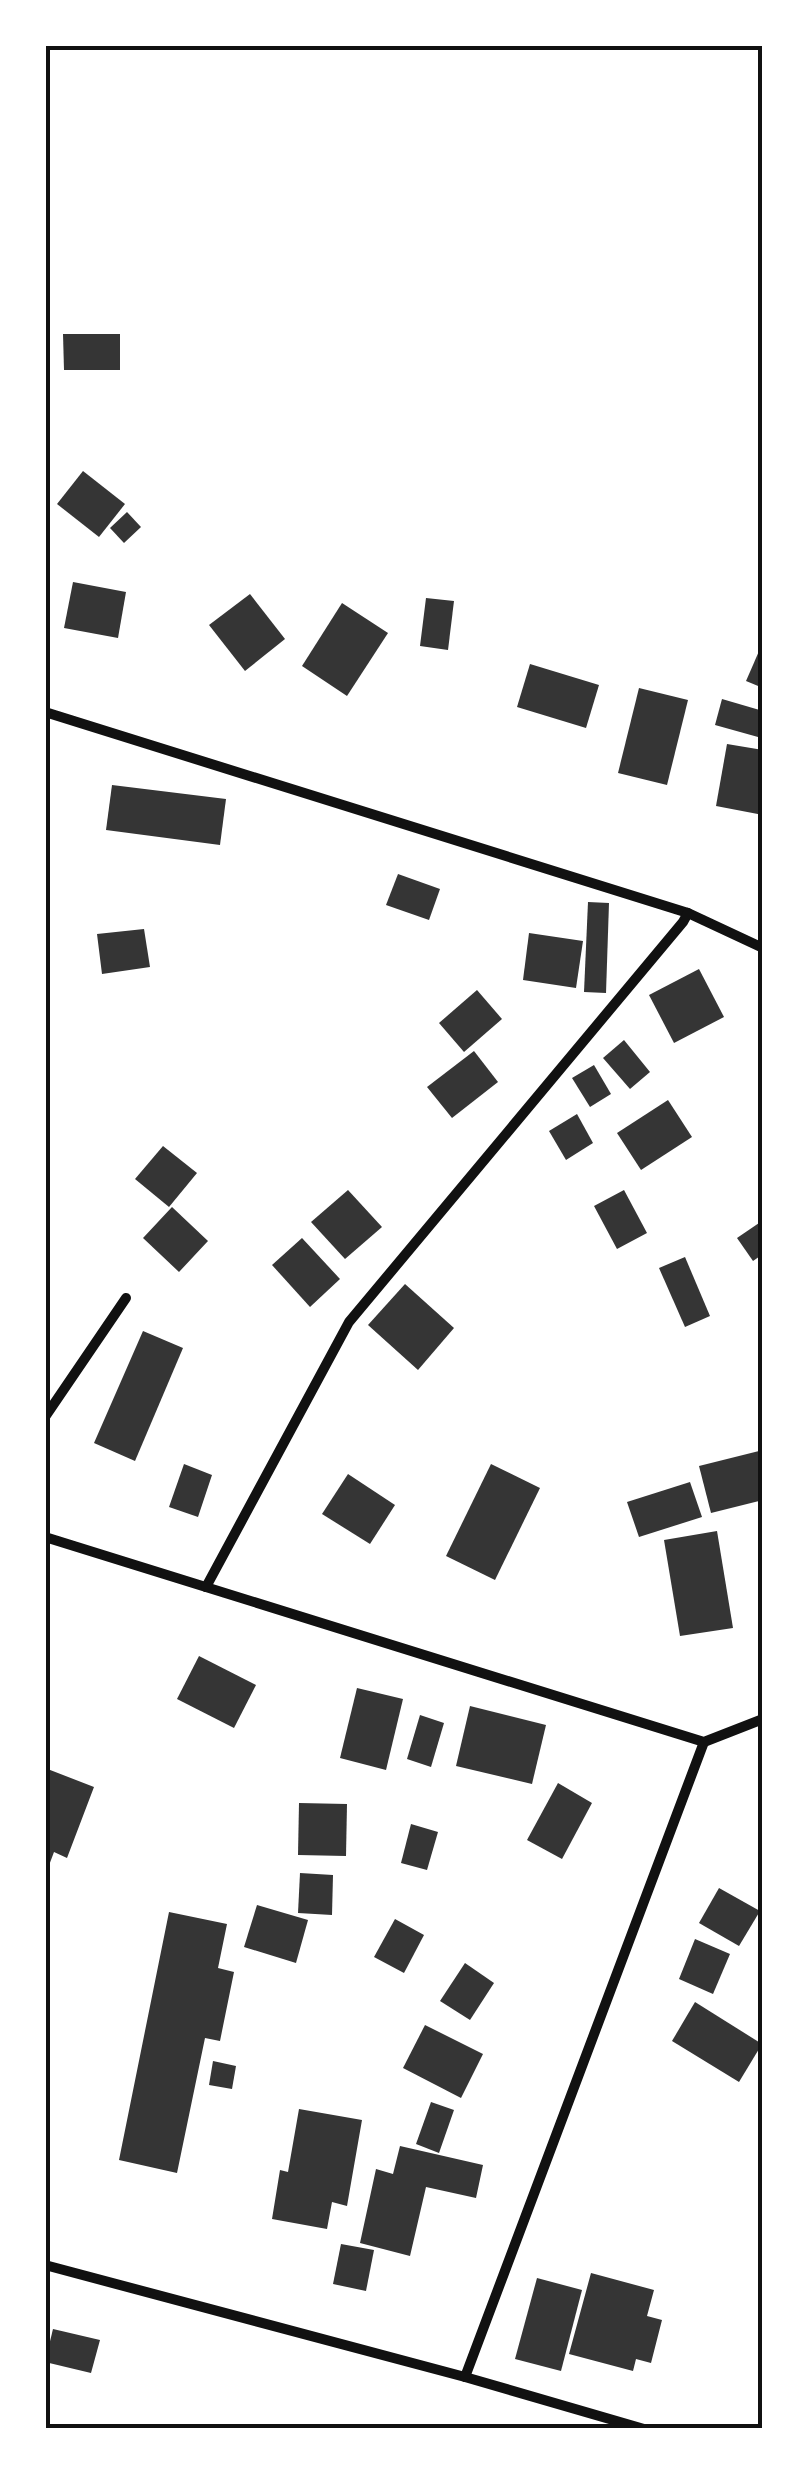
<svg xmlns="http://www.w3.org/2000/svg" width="808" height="2474" font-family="'Fira Sans',sans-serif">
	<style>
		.building { fill: #353535 }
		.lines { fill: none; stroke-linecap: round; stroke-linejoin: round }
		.minor { stroke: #111; stroke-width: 10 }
		.neatline { fill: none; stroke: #111; stroke-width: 4 }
	</style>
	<rect width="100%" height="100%" fill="#fff"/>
	<g class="building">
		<path d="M63 334H120V370H64Z"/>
		<path d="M83 471 125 504 99 537 57 504Z"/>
		<path d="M127 512 141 527 124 543 110 528Z"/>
		<path d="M73 582 126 592 118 638 64 628Z"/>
		<path d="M250 594 285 639 245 671 209 625Z"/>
		<path d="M426 598 454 601 448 650 420 646Z"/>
		<path d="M342 603 388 633 347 696 302 666Z"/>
		<path d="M763 642V688L746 681Z"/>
		<path d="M530 664 599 685 586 728 517 707Z"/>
		<path d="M639 688 688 700 667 785 618 773Z"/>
		<path d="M722 699 763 711 758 737 715 725Z"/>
		<path d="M727 744 763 750V815L716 806Z"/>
		<path d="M112 785 226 799 220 845 106 830Z"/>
		<path d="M398 874 440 889 429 920 386 905Z"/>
		<path d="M588 902 609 903 606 993 584 992Z"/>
		<path d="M144 929 150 967 102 974 97 934Z"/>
		<path d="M529 933 583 941 576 988 523 980Z"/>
		<path d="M699 969 724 1017 674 1043 649 995Z"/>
		<path d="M477 990 502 1019 464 1052 439 1023Z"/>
		<path d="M624 1040 650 1072 630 1089 603 1058Z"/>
		<path d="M474 1051 498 1082 452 1118 427 1087Z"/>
		<path d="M594 1065 611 1094 590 1107 572 1078Z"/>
		<path d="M668 1100 692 1137 641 1170 617 1133Z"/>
		<path d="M577 1114 593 1143 566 1160 549 1131Z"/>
		<path d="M163 1146 197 1173 169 1207 135 1179Z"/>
		<path d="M348 1190 382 1227 345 1259 311 1222Z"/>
		<path d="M624 1190 647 1233 617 1249 594 1206Z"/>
		<path d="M172 1207 208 1241 179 1272 143 1238Z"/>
		<path d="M759 1223 763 1228V1254L753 1261 737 1238Z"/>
		<path d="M302 1238 340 1279 310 1307 272 1265Z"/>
		<path d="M685 1257 710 1316 685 1327 659 1268Z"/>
		<path d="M405 1284 454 1328 418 1370 368 1325Z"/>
		<path d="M143 1331 183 1348 135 1461 94 1443Z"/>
		<path d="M763 1450V1500L711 1513 699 1466Z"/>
		<path d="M184 1464 212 1475 198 1517 169 1507Z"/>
		<path d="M491 1464 540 1488 495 1580 446 1556Z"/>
		<path d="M348 1474 395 1505 370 1544 322 1514Z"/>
		<path d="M690 1482 702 1517 639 1537 627 1502Z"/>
		<path d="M717 1531 733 1628 680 1636 664 1540Z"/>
		<path d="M199 1656 256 1685 234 1728 177 1699Z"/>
		<path d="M357 1688 403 1699 386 1770 340 1758Z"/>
		<path d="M470 1706 546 1725 532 1784 456 1766Z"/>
		<path d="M420 1715 444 1723 431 1767 407 1759Z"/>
		<path d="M45 1768 94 1787 67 1858 54 1852 48 1868 45 1867Z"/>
		<path d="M558 1783 592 1803 562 1859 527 1840Z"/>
		<path d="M299 1803 347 1804 346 1856 298 1855Z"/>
		<path d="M411 1824 438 1832 427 1870 401 1863Z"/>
		<path d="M300 1873 333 1875 332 1915 298 1913Z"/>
		<path d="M719 1888 760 1911 739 1946 699 1923Z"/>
		<path d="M257 1905 308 1920 296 1963 244 1947Z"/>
		<path d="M169 1912 227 1924 218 1968 234 1972 220 2041 205 2038 177 2173 119 2160Z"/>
		<path d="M395 1919 424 1935 404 1973 374 1957Z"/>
		<path d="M695 1939 730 1954 713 1994 679 1979Z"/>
		<path d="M465 1963 494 1983 470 2020 440 2001Z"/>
		<path d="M695 2002 762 2044 739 2082 672 2041Z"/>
		<path d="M425 2025 483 2054 461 2098 403 2068Z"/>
		<path d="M213 2061 236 2066 232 2089 209 2085Z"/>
		<path d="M431 2102 454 2110 439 2153 416 2144Z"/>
		<path d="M299 2109 362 2120 347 2206 332 2202 327 2229 272 2219 280 2170 288 2172Z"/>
		<path d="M400 2146 483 2165 476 2198 426 2187 410 2256 360 2243 376 2169 393 2174Z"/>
		<path d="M341 2244 374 2250 366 2291 333 2284Z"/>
		<path d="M591 2273 654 2290 647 2316 662 2320 651 2363 636 2359 633 2371 569 2354Z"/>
		<path d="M537 2278 582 2290 561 2371 515 2359Z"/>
		<path d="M53 2329 100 2340 91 2373 45 2362Z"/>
	</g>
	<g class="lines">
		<g class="minor">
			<path d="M45 712 688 913"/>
			<path d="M45 1417 126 1298"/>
			<path d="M45 1537 704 1742 763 1719"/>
			<path d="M206 1587 349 1322 683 922 688 913 763 948"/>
			<path d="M45 2265 465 2377 644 2429"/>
			<path d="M465 2377 704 1742"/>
		</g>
	</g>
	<rect width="808" height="2474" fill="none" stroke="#ffffff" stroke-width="95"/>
	<rect x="48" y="48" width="712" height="2378" class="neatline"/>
</svg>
